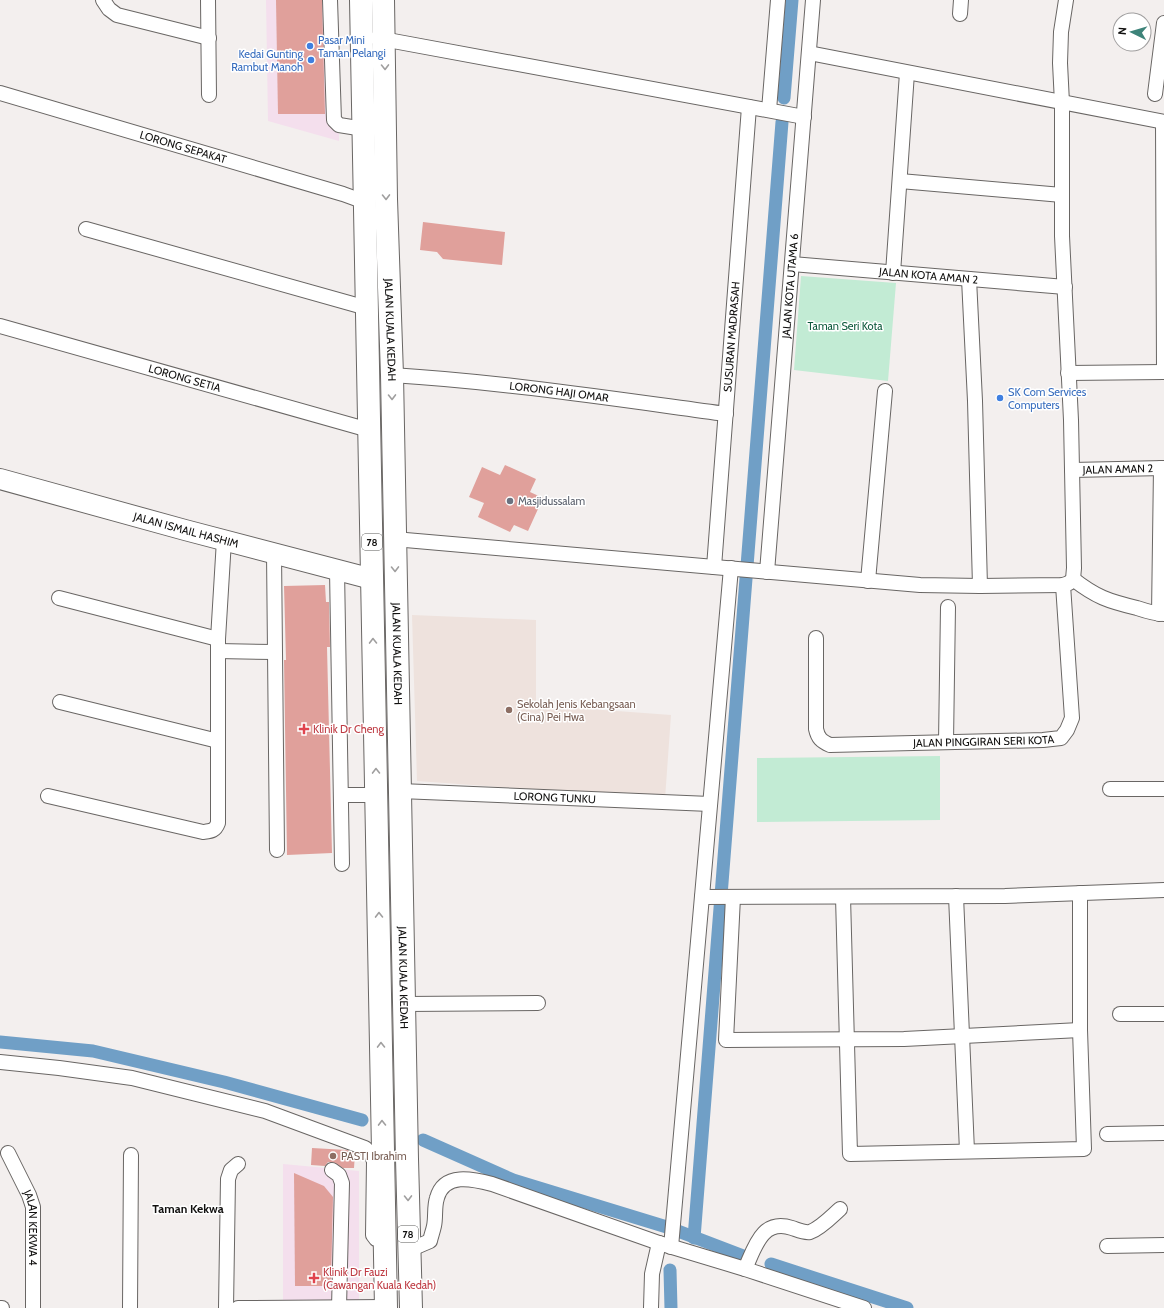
<svg xmlns="http://www.w3.org/2000/svg" width="1164" height="1308" font-family="Cabin,sans-serif">
	<style>
		.commercial { fill: #f4dfed }
		.built { fill: #eee2dd }
		.green { fill: #c2ebd4 }
		.lines { fill: none; stroke-linecap: round; stroke-linejoin: round }
		.canal { stroke: #709fc6; stroke-width: 13 }
		.building { fill: #e0a09b }
		.street-casing { stroke: #696664; stroke-width: 16 }
		.secondary-casing { stroke: #696664; stroke-width: 22 }
		.primary-casing { stroke: #696664; stroke-width: 24 }
		.street { stroke: #fff; stroke-width: 14 }
		.secondary { stroke: #fff; stroke-width: 20 }
		.primary { stroke: #fff; stroke-width: 22 }
		.oneway { stroke: #a09f9f }
		.shop-dot { fill: #3f7fe0; stroke: #fff; stroke-width: 1.5 }
		.worship-dot { fill: #6b7280; stroke: #fff; stroke-width: 1.5 }
		.education-dot { fill: #8d6e63; stroke: #fff; stroke-width: 1.5 }
		.health-dot { fill: #e0444e; stroke: #fff; stroke-width: 1.5 }
		.labels { text-anchor: middle; stroke-width: 3; stroke-linejoin: round; paint-order: stroke }
		.shield { fill: #fff; stroke: #585857; stroke-width: 1 }
		.shield-label { font-size: 10px; font-weight: bold; fill: #11100f }
		.shop-label { font-size: 11px; fill: #366cbe; stroke: #fff; text-anchor: start }
		.street-label { font-size: 11px; fill: #11100f; stroke: #fff }
		.park-label { font-size: 11px; fill: #0a5739; stroke: #fff }
		.worship-label { font-size: 11px; fill: #5b616d; stroke: #fff; text-anchor: start }
		.education-label { font-size: 11px; fill: #785e54; stroke: #fff; text-anchor: start }
		.health-label { font-size: 11px; fill: #be3a42; stroke: #fff; text-anchor: start }
		.neighbourhood-label { font-size: 12px; font-weight: bold; fill: #11100f; stroke: #fff }
	</style>
	<rect width="100%" height="100%" fill="#f3efee"/>
	<g class="commercial">
		<path d="M266 0H336L339 141 268 121Z"/>
		<path d="M283 1164 359 1171V1308H283Z"/>
	</g>
	<path class="built" d="M412 615 536 620V705L671 715 665 799 417 781Z"/>
	<g class="green">
		<path d="M801 276 896 283 888 381 794 370Z"/>
		<path d="M940 756V820L757 822V758Z"/>
	</g>
	<g class="lines">
		<g class="canal">
			<path d="M784 98 792 0"/>
			<path d="M0 1042 93 1051 224 1082 362 1120"/>
			<path d="M423 1140 513 1180 670 1228 746 1257"/>
			<path d="M694 1238 782 122"/>
			<path d="M771 1264 907 1308"/>
			<path d="M670 1270 671 1308"/>
		</g>
	</g>
	<g class="building">
		<path d="M276 0H322L325 114H278Z"/>
		<path d="M423 222 505 232 502 265 443 259 437 252 420 250Z"/>
		<path d="M505 465 536 479 530 492 543 498 528 531 514 525 510 532 478 517 484 503 469 497 482 467 500 475Z"/>
		<path d="M325 585 326 602H329L330 647H327L332 853 287 855 284 660H286L284 586Z"/>
		<path d="M312 1148 347 1150 355 1153 354 1168H343L332 1162H328L325 1166 311 1165Z"/>
		<path d="M294 1173 324 1186 333 1197 331 1280 325 1286H295Z"/>
	</g>
	<g class="lines">
		<g class="street-casing">
			<g id="street">
				<path d="M103 0 109 9 117 15 209 38"/>
				<path d="M208 0 209 95"/>
				<path d="M330 0 334 120 339 125 364 129"/>
				<path d="M960 14 961 0"/>
				<path d="M377 38 804 117"/>
				<path d="M809 53 1164 122"/>
				<path id="s1" d="M0 93 343 194 365 202"/>
				<path d="M1155 94 1164 23"/>
				<path d="M769 110 778 0"/>
				<path d="M1163 122 1164 367"/>
				<path d="M900 181 1062 195"/>
				<path d="M86 229 367 308"/>
				<path id="s2" d="M792 264 1065 287"/>
				<path d="M893 273 907 73"/>
				<path d="M969 279 975 401 980 586"/>
				<path id="s3" d="M0 326 369 430"/>
				<path d="M1068 373 1164 372"/>
				<path id="s4" d="M392 375C504 382 615 399 726 414"/>
				<path id="s5" d="M1072 470 1164 468"/>
				<path d="M394 539 920 585 980 586 1063 585 1069 583 1073 579 1074 568 1071 420 1062 236V103L1060 63 1061 32 1066 0"/>
				<path d="M274 553 277 850"/>
				<path id="s6" d="M714 567 749 107"/>
				<path d="M337 570 342 864"/>
				<path id="s7" d="M767 572 813 0"/>
				<path d="M1073 579C1096 597 1108 601 1137 608 1146 611 1155 614 1164 614"/>
				<path d="M868 581 885 391"/>
				<path d="M59 598 218 639"/>
				<path d="M1159 614 1161 468"/>
				<path id="s8" d="M816 638V729C818 738 821 741 830 745L1043 740 1061 738 1067 730 1072 718 1063 585"/>
				<path d="M218 651 274 652"/>
				<path d="M60 702 218 741"/>
				<path d="M946 742 948 607"/>
				<path d="M1110 789H1164"/>
				<path id="s9" d="M400 791 710 804"/>
				<path d="M341 795H376"/>
				<path d="M48 796 203 832C211 831 215 831 218 823V639L224 540"/>
				<path d="M956 896 967 1151"/>
				<path d="M702 897 1005 896 1164 890"/>
				<path d="M733 897 726 1040 904 1039 1080 1030"/>
				<path d="M843 897 850 1154 1084 1149 1080 1030V893"/>
				<path d="M405 1004 538 1003"/>
				<path d="M1120 1014H1164"/>
				<path d="M0 1062 59 1068 132 1078 265 1111 365 1148 371 1154 374 1161 373 1235 376 1239 384 1238"/>
				<path d="M1107 1134 1164 1133"/>
				<path id="s10" d="M8 1153 29 1195 33 1207V1308"/>
				<path d="M332 1170 339 1175 342 1183 339 1308"/>
				<path d="M1107 1246 1164 1245"/>
				<path d="M671 1247 731 568"/>
				<path d="M409 1250 430 1241C431 1236 433 1231 434 1226 436 1217 434 1207 437 1198 444 1172 473 1179 492 1184L659 1243 745 1269 864 1308"/>
				<path d="M745 1269C755 1247 762 1218 792 1228 798 1230 804 1233 810 1232 821 1228 832 1216 840 1209"/>
				<path d="M0 1308H2"/>
				<path d="M130 1308 131 1155"/>
				<path d="M226 1308 228 1179 231 1170 238 1164"/>
				<path d="M238 1308 386 1307"/>
				<path d="M651 1308 652 1274 659 1243"/>
			</g>
		</g>
		<g class="secondary-casing">
			<g id="secondary">
				<path id="s11" d="M0 479 185 530 372 579"/>
			</g>
		</g>
		<g class="primary-casing">
			<g id="primary">
				<path d="M361 0 386 1308"/>
				<path id="s12" d="M383 0 386 199 392 375 407 1159 411 1308"/>
			</g>
		</g>
		<use href="#street" class="street"/>
		<use href="#secondary" class="secondary"/>
		<use href="#primary" class="primary"/>
	</g>
	<defs><path id="oneway-chevron" d="M-2-3.5L2.5 0L-2 3.5" fill="none" stroke-width="1.6" stroke-linecap="round" stroke-linejoin="round"/></defs>
	<g class="oneway">
		<use href="#oneway-chevron" transform="translate(385 67) rotate(89)"/>
		<use href="#oneway-chevron" transform="translate(386 197) rotate(89)"/>
		<use href="#oneway-chevron" transform="translate(392 397) rotate(89)"/>
		<use href="#oneway-chevron" transform="translate(395 569) rotate(89)"/>
		<use href="#oneway-chevron" transform="translate(373 641) rotate(-91)"/>
		<use href="#oneway-chevron" transform="translate(376 771) rotate(-91)"/>
		<use href="#oneway-chevron" transform="translate(379 915) rotate(-91)"/>
		<use href="#oneway-chevron" transform="translate(381 1045) rotate(-91)"/>
		<use href="#oneway-chevron" transform="translate(382 1123) rotate(-91)"/>
		<use href="#oneway-chevron" transform="translate(408 1198) rotate(89)"/>
	</g>
	<g class="shop-dot">
		<circle cx="310" cy="46" r="4"/>
		<circle cx="311" cy="60" r="4"/>
		<circle cx="1000" cy="398" r="4"/>
	</g>
	<circle class="worship-dot" cx="510" cy="501" r="4"/>
	<g class="education-dot">
		<circle cx="509" cy="710" r="4"/>
		<circle cx="333" cy="1156" r="4"/>
	</g>
	<g class="health-dot">
		<path d="M302 723h4v4h4v4h-4v4h-4v-4h-4v-4h4z"/>
		<path d="M312 1272h4v4h4v4h-4v4h-4v-4h-4v-4h4z"/>
	</g>
	<g class="labels">
		<g class="shield">
			<rect x="362" y="534" width="20" height="16" rx="3"/>
			<rect x="398" y="1226" width="20" height="16" rx="3"/>
		</g>
		<g class="shield-label">
			<text x="372" y="546">78</text>
			<text x="408" y="1238">78</text>
		</g>
		<g class="shop-label">
			<text x="318" y="44">Pasar Mini<tspan x="318" dy="13">Taman Pelangi</tspan></text>
			<text x="303" y="58" text-anchor="end">Kedai Gunting<tspan x="303" dy="13">Rambut Manoh</tspan></text>
			<text x="1008" y="396">SK Com Services<tspan x="1008" dy="13">Computers</tspan></text>
		</g>
		<g class="street-label">
			<text dy="4" stroke="none"><textPath href="#s1" startOffset="191">LORONG SEPAKAT</textPath></text>
			<text dy="4" stroke="none"><textPath href="#s2" startOffset="137">JALAN KOTA AMAN 2</textPath></text>
			<text dy="4" stroke="none"><textPath href="#s7" startOffset="287">JALAN KOTA UTAMA 6</textPath></text>
			<text dy="4" stroke="none"><textPath href="#s12" startOffset="330">JALAN KUALA KEDAH</textPath></text>
			<text dy="4" stroke="none"><textPath href="#s6" startOffset="231">SUSURAN MADRASAH</textPath></text>
			<text dy="4" stroke="none"><textPath href="#s3" startOffset="192">LORONG SETIA</textPath></text>
			<text dy="4" stroke="none"><textPath href="#s4" startOffset="168">LORONG HAJI OMAR</textPath></text>
			<text dy="4" stroke="none"><textPath href="#s5" startOffset="46">JALAN AMAN 2</textPath></text>
			<text dy="4" stroke="none"><textPath href="#s11" startOffset="193">JALAN ISMAIL HASHIM</textPath></text>
			<text dy="4" stroke="none"><textPath href="#s12" startOffset="654">JALAN KUALA KEDAH</textPath></text>
			<text dy="4" stroke="none"><textPath href="#s8" startOffset="267">JALAN PINGGIRAN SERI KOTA</textPath></text>
			<text dy="4" stroke="none"><textPath href="#s9" startOffset="155">LORONG TUNKU</textPath></text>
			<text dy="4" stroke="none"><textPath href="#s12" startOffset="978">JALAN KUALA KEDAH</textPath></text>
			<text dy="4" stroke="none"><textPath href="#s10" startOffset="80">JALAN KEKWA 4</textPath></text>
		</g>
		<g class="park-label">
			<text x="845" y="330">Taman Seri Kota</text>
		</g>
		<g class="worship-label">
			<text x="518" y="505">Masjidussalam</text>
		</g>
		<g class="education-label">
			<text x="517" y="708">Sekolah Jenis Kebangsaan<tspan x="517" dy="13">(Cina) Pei Hwa</tspan></text>
			<text x="341" y="1160">PASTI Ibrahim</text>
		</g>
		<g class="health-label">
			<text x="313" y="733">Klinik Dr Cheng</text>
			<text x="323" y="1276">Klinik Dr Fauzi<tspan x="323" dy="13">(Cawangan Kuala Kedah)</tspan></text>
		</g>
		<g class="neighbourhood-label">
			<text x="188" y="1213">Taman Kekwa</text>
		</g>
	</g>
	<g transform="translate(1132 32) rotate(275)"><circle r="19" fill="#ffffff" stroke="#a09f9f"/>
	<path d="M0-3L7 15L0 10L-7 15Z" fill="#3d8379"/>
	<text y="-6" font-size="11" font-weight="bold" text-anchor="middle" fill="#11100f">N</text>
	</g>
</svg>
